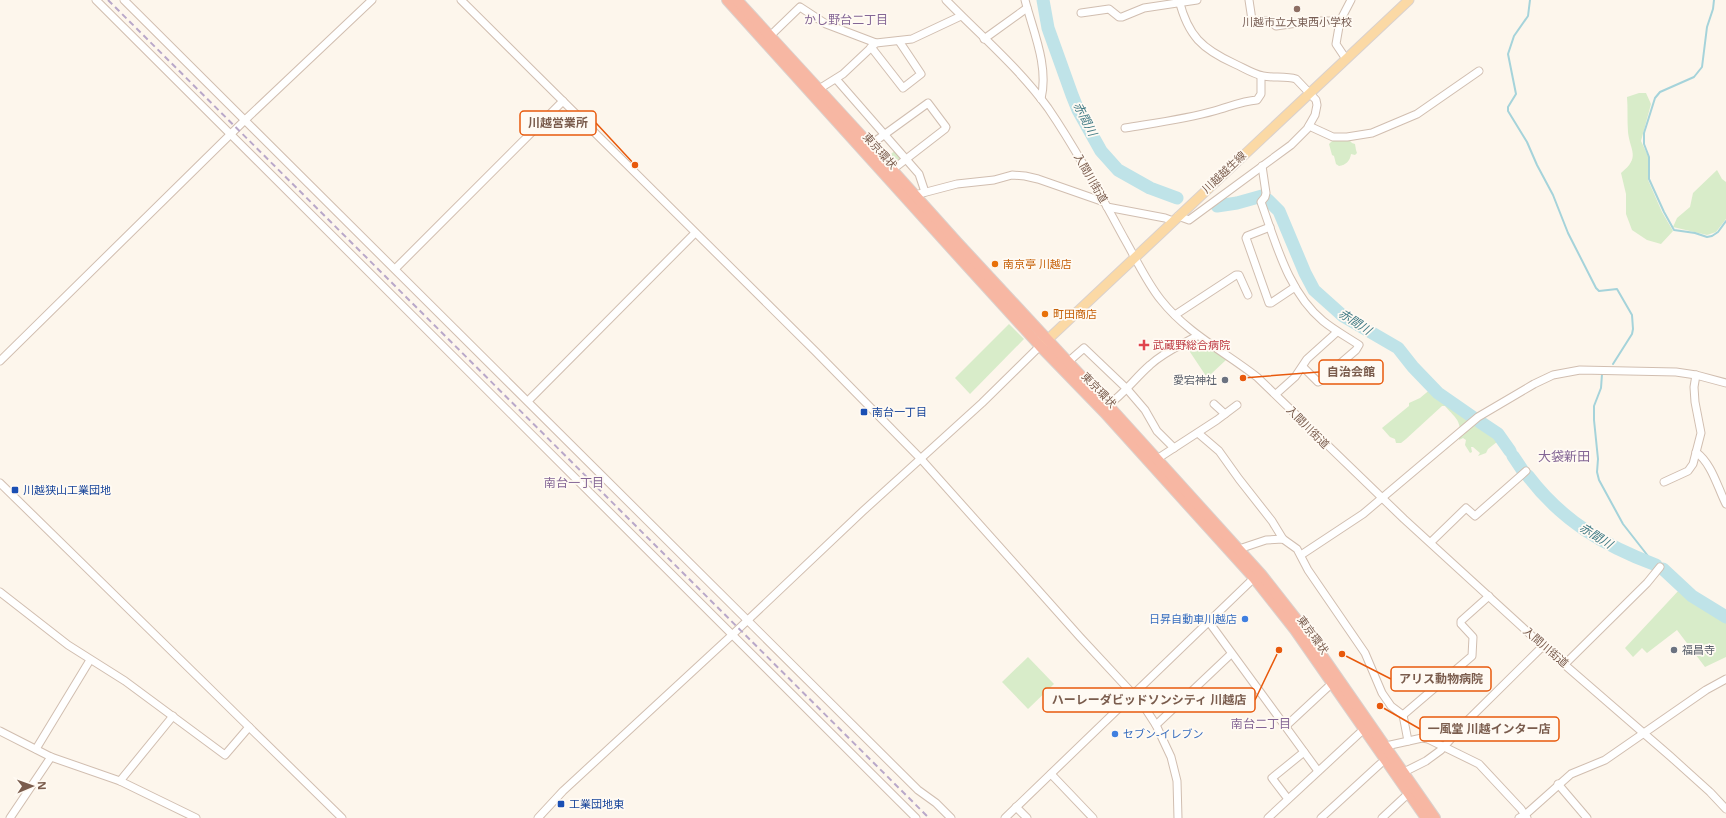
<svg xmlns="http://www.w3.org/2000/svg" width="1726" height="818" font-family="'Noto Sans','Noto Sans JP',sans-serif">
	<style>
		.green { fill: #d8ecc9 }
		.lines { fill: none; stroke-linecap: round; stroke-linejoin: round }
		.stream { stroke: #a5d3da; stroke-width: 2 }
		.river { stroke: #bfe3e8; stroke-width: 13 }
		.minor-casing { stroke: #d1beb0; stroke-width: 9 }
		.major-casing { stroke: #dad1cd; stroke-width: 11 }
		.highway-casing { stroke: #dad1cd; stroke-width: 12 }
		.minor { stroke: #fff; stroke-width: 7 }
		.major { stroke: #fbd9a5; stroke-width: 9 }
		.highway { stroke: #f7b7a3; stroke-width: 10 }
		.rail { stroke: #b9a8c9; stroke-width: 2; stroke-dasharray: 6 4; stroke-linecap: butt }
		.education-dot { fill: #8d6e63; stroke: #fffaf3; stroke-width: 1.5 }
		.food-dot { fill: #e8710a; stroke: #fffaf3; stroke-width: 1.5 }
		.health-dot { fill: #e0444e; stroke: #fffaf3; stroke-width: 1.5 }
		.worship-dot { fill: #6b7280; stroke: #fffaf3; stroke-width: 1.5 }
		.transit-dot { fill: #1a4fb4; stroke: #fffaf3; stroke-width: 1.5 }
		.shop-dot { fill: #3f7fe0; stroke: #fffaf3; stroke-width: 1.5 }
		.labels { text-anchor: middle; stroke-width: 3.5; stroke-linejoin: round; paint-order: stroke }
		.education-label { font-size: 11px; fill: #785e54; stroke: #fffaf3 }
		.street-label { font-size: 11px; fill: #7a5c4d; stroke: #fffaf3 }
		.food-label { font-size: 11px; fill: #c56008; stroke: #fffaf3; text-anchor: start }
		.health-label { font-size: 11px; fill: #be3a42; stroke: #fffaf3; text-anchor: start }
		.worship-label { font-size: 11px; fill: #5b616d; stroke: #fffaf3; text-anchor: end }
		.transit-label { font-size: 11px; fill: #164399; stroke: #fffaf3; text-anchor: start }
		.shop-label { font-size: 11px; fill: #366cbe; stroke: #fffaf3; text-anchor: end }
		.neighbourhood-label { font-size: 12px; fill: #846695; stroke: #fffaf3 }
		.water-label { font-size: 12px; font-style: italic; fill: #437c86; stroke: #fffaf3 }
		.quarter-label { font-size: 13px; fill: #846695; stroke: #fffaf3 }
		.leader { fill: none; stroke: #e8590c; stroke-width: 1.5 }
		.callout-dot { fill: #e8590c; stroke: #fffaf3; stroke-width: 1.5 }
		.callout { fill: #fffaf3; stroke: #e8590c; stroke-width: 1.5 }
		.callout-label { font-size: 12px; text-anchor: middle; font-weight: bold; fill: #7a5c4d }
	</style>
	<rect width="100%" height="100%" fill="#fdf6ec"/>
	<g class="green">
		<path d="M1639 93H1646L1651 104 1641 141 1648 156V180L1662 212 1673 231 1661 244 1647 240 1632 230 1626 214V194L1621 173C1641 157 1630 151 1628 132 1627 120 1628 108 1627 97Z"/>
		<path d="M1334 139H1348L1352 143 1355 144 1356 150 1357 153 1355 155 1351 154C1350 161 1346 165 1339 166L1336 164 1334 156 1332 155 1329 144Z"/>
		<path d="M896 150 903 159 893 166 887 157Z"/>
		<path d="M1717 170 1722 179 1726 182V219L1716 232 1707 235 1673 227 1677 218 1690 207 1693 193Z"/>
		<path d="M1009 324 1024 339 970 394 955 378Z"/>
		<path d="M1196 339 1227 359 1210 375 1206 376 1190 352 1188 343Z"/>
		<path d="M1432 388 1436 389 1445 400 1465 411 1467 415C1479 418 1496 425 1503 435L1502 438 1488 449 1486 453 1478 456 1480 453 1473 447H1471L1472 452 1470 453 1465 445 1466 440 1463 438 1459 440C1462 420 1457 420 1445 406H1442L1406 439 1401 443H1396L1395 439 1390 437 1382 428 1409 406V403L1420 398Z"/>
		<path d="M1680 589 1697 604 1726 620V657L1705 667 1677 630 1647 653 1642 648 1633 657 1625 648Z"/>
		<path d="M1028 657 1054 684 1028 709 1002 682Z"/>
	</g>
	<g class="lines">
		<g class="stream">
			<path d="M1530 0 1528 16 1514 36 1508 54 1516 94 1508 107V111L1527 142 1537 165 1553 195 1568 233 1596 288 1599 291 1617 289 1632 315 1633 329 1632 334 1613 364"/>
			<path d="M1714 0 1713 9 1707 27 1702 67 1694 77 1660 92 1655 98 1644 133V144L1649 157V179L1664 212 1674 230 1695 233 1707 237 1712 236 1718 232 1726 221"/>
			<path d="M1602 374 1601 388 1594 406V420L1598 459 1597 472 1599 480 1623 524 1648 556"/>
		</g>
		<g class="river">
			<path d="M1043 0 1048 28 1072 95 1078 110 1101 151 1118 170 1150 188 1177 198"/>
			<path d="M1268 200 1279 211 1305 273 1314 290 1343 316 1398 348 1413 367 1438 393 1474 418"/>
			<path d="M1217 206 1237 203 1262 196"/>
			<path d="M1480 422 1498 434 1510 451"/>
			<path d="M1513 456 1523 471"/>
			<path d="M1528 476C1562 521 1605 546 1656 565"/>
			<path d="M1663 569 1692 596 1726 617"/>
		</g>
		<g class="minor-casing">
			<g id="minor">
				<path d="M96 0 916 818"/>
				<path d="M124 0 918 790 936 803 951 818"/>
				<path d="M461 0 816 352 921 459 1080 637 1133 694 1145 708 1156 725 1171 757 1177 781 1178 818"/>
				<path d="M946 0C980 35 1019 68 1048 108 1076 149 1100 194 1124 238 1135 257 1147 283 1161 300 1187 333 1225 352 1257 377L1404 519 1543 646 1670 756 1710 792 1726 809"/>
				<path d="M1025 0C1033 31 1049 66 1041 99"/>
				<path d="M1249 0 1252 20 1254 21H1270L1276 26 1311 21H1340"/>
				<path d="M1081 13 1109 9 1119 17H1122L1144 8 1197 0"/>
				<path d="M770 36 800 7 826 24 876 43"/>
				<path d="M984 39 1027 8"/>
				<path d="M871 47 903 88 921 74 899 41"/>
				<path d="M1346 59 1336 44 1340 21 1351 0"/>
				<path d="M836 79 919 174 925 192"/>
				<path d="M819 89 843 74 876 43 912 39 961 16"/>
				<path d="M1309 126 1333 137H1347L1372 133 1417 114 1479 71"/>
				<path d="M1125 128C1155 123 1186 119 1214 111 1229 107 1242 101 1257 100L1261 94V76"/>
				<path d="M870 145 928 103 946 127 945 129 892 170"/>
				<path d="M1262 166 1266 193 1265 197 1261 202C1276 243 1288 292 1323 321 1334 330 1347 337 1359 345L1356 350 1320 381 1318 382 1303 367"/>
				<path d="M915 195 957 184 994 180 1012 175 1025 176 1038 179 1104 202"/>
				<path d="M1107 207 1165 218 1173 221"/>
				<path d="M1178 216 1189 220 1291 145 1307 129 1315 115 1317 105 1316 100 1296 79C1286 76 1273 78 1263 76 1253 74 1244 68 1235 64 1202 49 1188 36 1179 0"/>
				<path d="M1270 227 1247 236 1246 238 1269 303H1271L1295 287"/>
				<path d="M395 269 563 101"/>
				<path d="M1175 315 1236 275H1239L1248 295"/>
				<path d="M0 361 245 120 372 0"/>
				<path d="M1068 362 1084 348 1127 389 1145 410 1157 431 1174 448"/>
				<path d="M1276 394 1295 377 1307 359 1337 332"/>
				<path d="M528 401 695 233"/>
				<path d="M1214 404 1225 414"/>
				<path d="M1108 405C1124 394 1135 378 1150 365 1164 352 1181 345 1197 336"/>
				<path d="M1198 433 1219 451 1239 479 1272 521 1283 539"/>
				<path d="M1696 452C1712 464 1717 486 1726 504"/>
				<path d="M1157 459 1217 420 1237 405"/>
				<path d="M1664 482 1688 471 1693 464 1701 433 1695 402 1694 387 1696 375"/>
				<path d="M0 483 342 818"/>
				<path d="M1431 542 1466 508 1475 516 1526 471"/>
				<path d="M1239 549 1266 540 1283 539 1297 549 1308 570 1365 653 1382 693 1391 706 1403 715 1408 741"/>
				<path d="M1301 555 1363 514 1478 417 1534 384 1553 375 1580 370 1676 372 1696 375 1726 383"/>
				<path d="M0 592 68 645 125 681 225 755 249 727"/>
				<path d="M1209 622 1318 771"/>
				<path d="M1565 664 1647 583 1660 567"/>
				<path d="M1403 715 1472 656 1473 637 1461 624V621L1489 596"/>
				<path d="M1156 725 1231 654"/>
				<path d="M1286 726 1328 687"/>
				<path d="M0 731 51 757 120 781 196 818"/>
				<path d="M1386 746 1422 738 1428 739 1479 764 1521 809 1527 818"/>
				<path d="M36 749 90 660"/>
				<path d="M1404 772 1426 761 1441 750 1467 721 1543 646"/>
				<path d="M1051 774 1093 818"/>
				<path d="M120 781 173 716"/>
				<path d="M1558 784 1587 818"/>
				<path d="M1288 799 1272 778 1304 752"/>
				<path d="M1016 807 1027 818"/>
				<path d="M10 818 51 757"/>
				<path d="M538 818 563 791 732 635 863 511 982 403 1040 346"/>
				<path d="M1005 818 1254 578"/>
				<path d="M1268 818 1364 729"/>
				<path d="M1321 818 1380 764"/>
				<path d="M1382 818 1411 791"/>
				<path d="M1519 818 1525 815 1571 774 1605 760 1706 690 1726 679"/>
			</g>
		</g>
		<g class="major-casing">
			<path id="major" d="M1043 344 1409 0"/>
		</g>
		<g class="highway-casing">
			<g id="highway">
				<path d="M727 0 969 268 1040 346 1104 412 1254 578 1295 630 1426 818"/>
				<path d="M737 0 870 145 957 242 1108 405 1261 574 1301 625 1435 818"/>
			</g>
		</g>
		<use href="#minor" class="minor"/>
		<use href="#major" class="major"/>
		<use href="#highway" class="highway"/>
		<path class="rail" d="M108 0 929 818"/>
	</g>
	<circle class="education-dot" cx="1297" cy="9" r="4"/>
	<g class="food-dot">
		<circle cx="995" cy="264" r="4"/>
		<circle cx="1045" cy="314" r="4"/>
	</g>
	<path class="health-dot" d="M1142 339h4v4h4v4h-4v4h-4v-4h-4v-4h4z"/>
	<g class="worship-dot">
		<circle cx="1225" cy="380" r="4"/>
		<circle cx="1674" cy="650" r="4"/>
	</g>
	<g class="transit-dot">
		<rect x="860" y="408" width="8" height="8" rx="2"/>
		<rect x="11" y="486" width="8" height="8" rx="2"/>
		<rect x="557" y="800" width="8" height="8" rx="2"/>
	</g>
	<g class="shop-dot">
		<circle cx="1245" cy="619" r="4"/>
		<circle cx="1115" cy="734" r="4"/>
	</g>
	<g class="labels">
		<g class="education-label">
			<text x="1297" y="26">川越市立大東西小学校</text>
		</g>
		<g class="street-label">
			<text transform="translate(880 151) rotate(48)" y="4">東京環状</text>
			<text transform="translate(1224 172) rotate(-43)" y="4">川越越生線</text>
			<text transform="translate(1091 178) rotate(60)" y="4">入間川街道</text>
			<text transform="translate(1099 390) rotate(46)" y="4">東京環状</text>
			<text transform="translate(1308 427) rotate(45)" y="4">入間川街道</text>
			<text transform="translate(1313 635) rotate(54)" y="4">東京環状</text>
			<text transform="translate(1546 647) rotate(41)" y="4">入間川街道</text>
		</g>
		<g class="food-label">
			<text x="1003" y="268">南京亭 川越店</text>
			<text x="1053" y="318">町田商店</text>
		</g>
		<g class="health-label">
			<text x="1153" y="349">武蔵野総合病院</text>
		</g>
		<g class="worship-label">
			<text x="1217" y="384">愛宕神社</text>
			<text x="1682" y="654" text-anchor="start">福昌寺</text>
		</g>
		<g class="transit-label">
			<text x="872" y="416">南台一丁目</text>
			<text x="23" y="494">川越狭山工業団地</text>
			<text x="569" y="808">工業団地東</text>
		</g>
		<g class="shop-label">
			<text x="1237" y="623">日昇自動車川越店</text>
			<text x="1123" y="738" text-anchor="start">セブン-イレブン</text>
		</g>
		<g class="neighbourhood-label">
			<text x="846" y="24">かし野台二丁目</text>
			<text x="574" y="487">南台一丁目</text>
			<text x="1261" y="728">南台二丁目</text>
		</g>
		<g class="water-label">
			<text transform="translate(1085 119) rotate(63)" y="4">赤間川</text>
			<text transform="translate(1355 322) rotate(33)" y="4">赤間川</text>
			<text transform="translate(1596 536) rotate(32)" y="4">赤間川</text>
		</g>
		<g class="quarter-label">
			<text x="1564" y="461">大袋新田</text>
		</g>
	</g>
	<path class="leader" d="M635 165L596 123M1243 378L1319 372M1342 654L1391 679M1279 650L1255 700M1380 706L1420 729"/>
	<g class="callout-dot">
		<circle cx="635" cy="165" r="4"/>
		<circle cx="1243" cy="378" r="4"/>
		<circle cx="1342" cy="654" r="4"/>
		<circle cx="1279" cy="650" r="4"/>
		<circle cx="1380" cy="706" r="4"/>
	</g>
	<g class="callout">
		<rect x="520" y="111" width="76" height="24" rx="4"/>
		<rect x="1319" y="360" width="64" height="24" rx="4"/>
		<rect x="1391" y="667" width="100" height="24" rx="4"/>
		<rect x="1043" y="688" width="212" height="24" rx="4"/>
		<rect x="1420" y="717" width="139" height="24" rx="4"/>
	</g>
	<g class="callout-label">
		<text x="558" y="127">川越営業所</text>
		<text x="1351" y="376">自治会館</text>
		<text x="1441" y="683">アリス動物病院</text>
		<text x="1149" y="704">ハーレーダビッドソンシティ 川越店</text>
		<text x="1489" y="733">一風堂 川越インター店</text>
	</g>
	<g transform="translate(32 786) rotate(88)" stroke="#fffaf3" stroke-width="3" paint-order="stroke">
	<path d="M0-3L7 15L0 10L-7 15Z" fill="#7a5c4d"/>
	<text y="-6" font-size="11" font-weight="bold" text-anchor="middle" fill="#7a5c4d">N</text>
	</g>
</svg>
